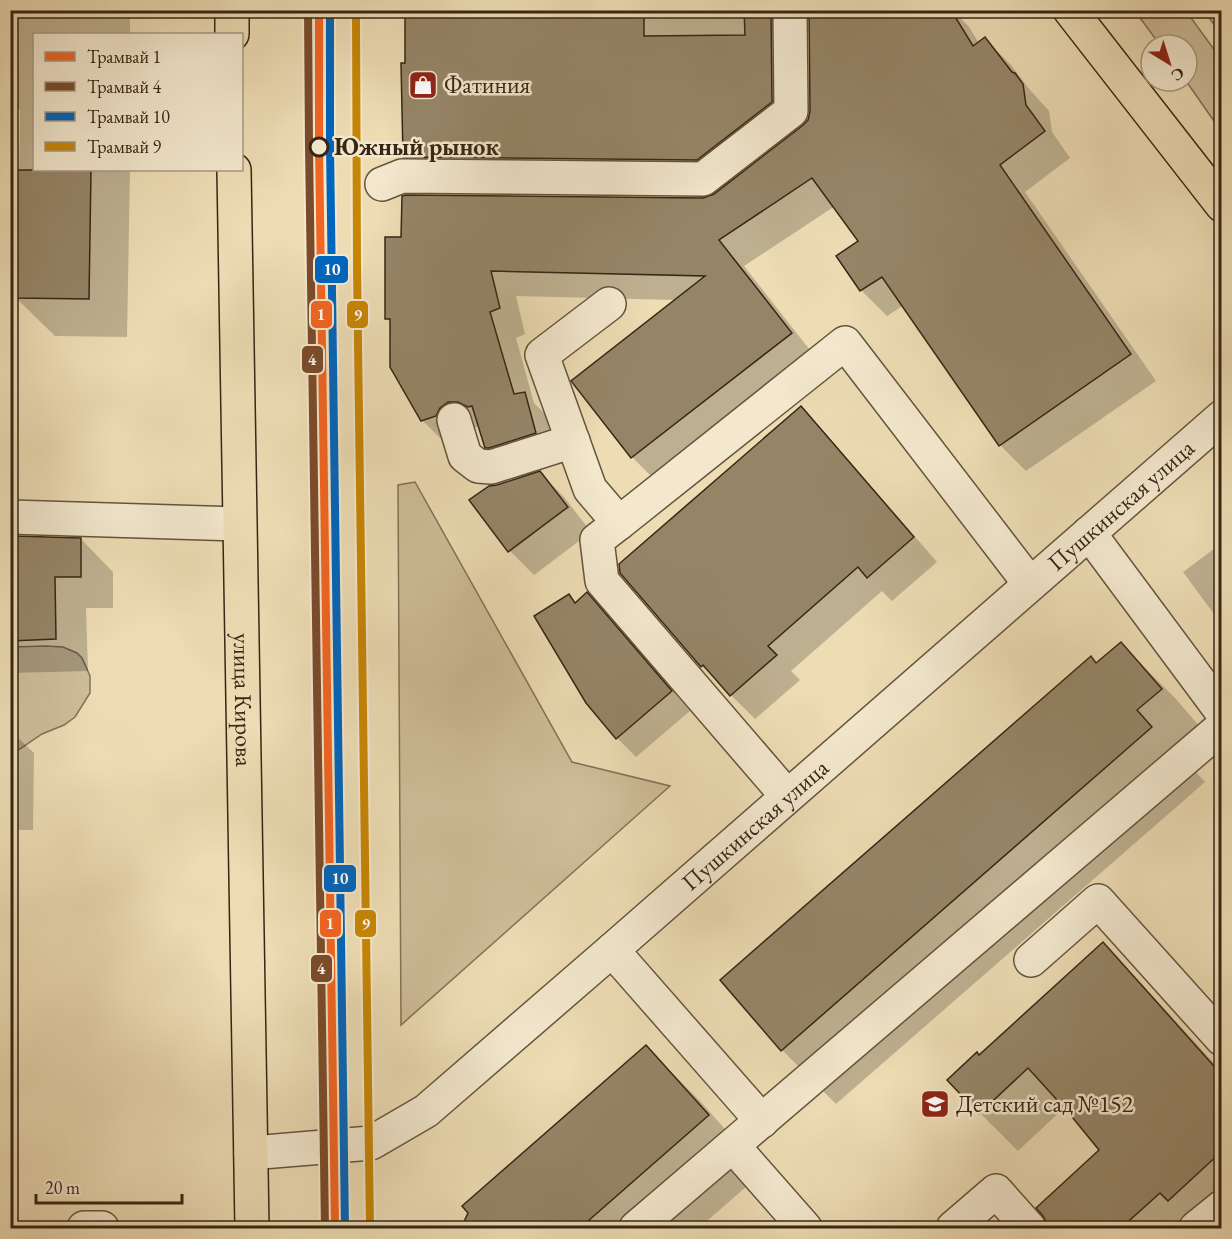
<svg xmlns="http://www.w3.org/2000/svg" width="1232" height="1239" font-family="'EB Garamond',serif">
	<style>
		.green { fill: #cebd99; stroke: #827256; stroke-width: 1.5 }
		.shadow { fill: #0003; fill-rule: evenodd }
		.building { fill: #958567; stroke: #362614; stroke-width: 1.5 }
		.lines { fill: none; stroke-linecap: round; stroke-linejoin: round }
		.minor-casing { stroke: #64543c; stroke-width: 36 }
		.major-casing { stroke: #362614; stroke-width: 36 }
		.minor { stroke: #f3e8ce; stroke-width: 33 }
		.major { stroke: #eddcb4; stroke-width: 33 }
		.tram-1-casing { stroke: #f3e8ce; stroke-width: 12 }
		.tram-2-casing { stroke: #f3e8ce; stroke-width: 12 }
		.tram-3-casing { stroke: #f3e8ce; stroke-width: 12 }
		.tram-4-casing { stroke: #f3e8ce; stroke-width: 12 }
		.tram-1 { stroke: #f26522; stroke-width: 8 }
		.tram-2 { stroke: #7a4b2a; stroke-width: 8 }
		.tram-3 { stroke: #0065bd; stroke-width: 8 }
		.tram-4 { stroke: #c78605; stroke-width: 8 }
		.stop-dot { fill: #f3e8ce; stroke: #362614; stroke-width: 3 }
		.labels { text-anchor: middle; stroke-width: 5; stroke-linejoin: round; paint-order: stroke }
		.poi-label { font-size: 24px; fill: #362614; stroke: #f3e8ce; text-anchor: start }
		.stop-label { font-size: 24px; font-weight: bold; fill: #362614; stroke: #f3e8ce; text-anchor: start }
		.street-label { font-size: 24px; fill: #362614; stroke: #f3e8ce }
		.line-badge { stroke: #f3e8ce; stroke-width: 2 }
		.badge-label { font-size: 16px; text-anchor: middle; font-weight: bold; fill: #fff }
	</style>
	<rect width="100%" height="100%" fill="#eddcb4"/>
	<filter id="stains"><feTurbulence type="fractalNoise" baseFrequency=".00333" numOctaves="4"/><feColorMatrix values="0 0 0 0 .2 0 0 0 0 .09 0 0 0 0 .02 0 0 0 .5 -.17"/></filter>
	<radialGradient id="worn" r=".72"><stop offset=".6" stop-color="#630" stop-opacity="0"/><stop offset="1" stop-color="#630" stop-opacity=".3"/></radialGradient>
	<g class="green">
		<path d="M1135 11H1186L1221 59V131L1186 81H1187V45H1160Z"/>
		<path d="M1204 11H1221V34Z"/>
		<path d="M415 482 572 762 670 786 401 1025 398 485Z"/>
		<path d="M46 646 63 647 77 653 82 658 90 676V693L75 717 64 725 42 734 11 755V647Z"/>
	</g>
	<g class="shadow">
		<path d="M10 10H130V34H34V170H130L127 337 55 336 15 297 16 239 10 234V174H19L20 110 10 101Z"/>
		<path d="M407 10H953L969 27 979 43 985 39 1011 65 1030 90 1049 111 1052 132 1070 158 1025 192 1156 381 1026 471 1000 445 904 305 887 316 861 290 838 256 860 241 835 206 744 266 817 359 658 483 632 457 573 381 677 300 516 296 525 334 516 338 534 403 550 419 561 459 513 473 486 447 480 427H476L448 446 422 420 392 324 386 318 403 238 704 199 715 195 727 186 430 183 404 157ZM810 19 811 111 809 119 798 131 797 36 806 20Z"/>
		<path d="M801 408 825 433 937 562 892 601 882 591 791 671 800 680 755 719 702 666 621 572Z"/>
		<path d="M540 473 564 497 591 532 534 575 510 551 471 501 497 486Z"/>
		<path d="M81 539 113 572V608H86L88 671 10 673V543Z"/>
		<path d="M1222 543V625L1183 572Z"/>
		<path d="M587 594 606 613 690 711 636 757 617 738 569 596 576 603Z"/>
		<path d="M1121 644 1175 698 1215 744 1190 765 1205 782 836 1104 782 1050 1096 664Z"/>
		<path d="M10 730 34 753 33 830H10Z"/>
		<path d="M1103 945 1141 983 1222 1072V1228H1049V1225L1102 1150 1065 1107 1018 1151 980 1113 979 1057Z"/>
		<path d="M646 1047 701 1102 763 1172 699 1228H463L470 1213Z"/>
		<path d="M993 1220 1001 1228H983Z"/>
	</g>
	<g class="building">
		<path d="M405 10H609L644 14V36L745 35 744 10H771L772 102 697 160 403 157 401 63H405Z"/>
		<path d="M809 10H951L973 46 985 37 1012 72 1015 73 1023 84 1026 105 1045 131 1000 165 1131 354 999 446 882 277 860 291 836 256 858 241 812 178 719 240 792 333 631 458 571 381 705 276 491 271 500 308 490 312 514 394 525 392 536 433 489 448H485L472 406 468 407 458 402H448L440 408 436 416 421 421 390 367V319H385V237H401L402 196 406 195 703 198 714 194 802 126 808 120 810 111Z"/>
		<path d="M17 170H91L89 299 14 298 15 220H10V172H17Z"/>
		<path d="M801 406 914 537 867 578 858 567 768 646 777 655 730 696 703 665 701 667 620 573 619 564Z"/>
		<path d="M540 471 568 507 508 552 469 500 489 486 497 485Z"/>
		<path d="M13 536 81 538V577H55L56 639 10 641V567H13Z"/>
		<path d="M587 592 672 691 616 739 586 703 534 616 569 594 575 603Z"/>
		<path d="M1121 642 1162 689 1137 710 1152 727 781 1051 720 980 1091 656 1096 663Z"/>
		<path d="M1103 942 1221 1074V1152L1168 1201 1160 1193 1121 1228H1047V1224L1043 1216 1036 1208 1099 1150 1068 1112 1028 1068 979 1114 947 1080 977 1052 979 1055Z"/>
		<path d="M646 1045 709 1115 580 1228H461L468 1213 462 1206Z"/>
	</g>
	<g class="lines">
		<g class="minor-casing">
			<g id="minor">
				<path d="M382 184 402 176 703 179 791 111 790 10"/>
				<path d="M609 304 542 355 590 489 619 523 597 540 602 581 787 796"/>
				<path d="M454 420 465 456 478 466 491 467 573 441"/>
				<path d="M10 517 239 524"/>
				<path d="M619 523 845 343 1030 584"/>
				<path d="M1089 533 1222 712"/>
				<path d="M612 950 762 1121"/>
				<path d="M1031 960 1098 901 1222 1039"/>
				<path d="M733 1146 805 1228"/>
				<path id="s1" d="M251 1153 371 1143 426 1111 612 950 1222 417"/>
				<path d="M84 1228H102"/>
				<path d="M636 1228 1222 727"/>
				<path d="M953 1228 996 1191 1029 1228"/>
				<path d="M1196 1228 1222 1207"/>
			</g>
		</g>
		<g class="major-casing">
			<g id="major">
				<path d="M232 10V34"/>
				<path d="M1070 10 1222 205"/>
				<path id="s2" d="M234 170 252 1228"/>
			</g>
		</g>
		<use href="#minor" class="minor"/>
		<use href="#major" class="major"/>
		<g class="tram-1-casing">
			<path id="tram-1" d="M319 10V146L335 1228"/>
		</g>
		<g class="tram-2-casing">
			<path id="tram-2" d="M308 10 309 146 325 1228"/>
		</g>
		<g class="tram-3-casing">
			<path id="tram-3" d="M330 10V146L345 1228"/>
		</g>
		<g class="tram-4-casing">
			<path id="tram-4" d="M356 10 357 267 370 1228"/>
		</g>
		<use href="#tram-1" class="tram-1"/>
		<use href="#tram-2" class="tram-2"/>
		<use href="#tram-3" class="tram-3"/>
		<use href="#tram-4" class="tram-4"/>
	</g>
	<defs>
		<g id="shop-square" transform="scale(1.5)"><rect x="-9" y="-9" width="18" height="18" rx="4" fill="#8f2418" stroke="#f3e8ce"/><path d="M-5-2.5h2.3a2.7 3.5 0 0 1 5.4 0H5L5.5 6h-11ZM-1.5-2.5h3a1.5 2.3 0 0 0-3 0Z" fill="#fff"/></g>
		<g id="school-square" transform="scale(1.5)"><rect x="-9" y="-9" width="18" height="18" rx="4" fill="#8f2418" stroke="#f3e8ce"/><path d="M0-5L7-2L0 1L-7-2ZM-4 1L0 2.5L4 1V4Q0 6-4 4Z" fill="#fff"/></g>
	</defs>
	<g fill-rule="evenodd">
		<use href="#shop-square" x="423" y="85"/>
		<use href="#school-square" x="935" y="1104"/>
	</g>
	<circle class="stop-dot" cx="319" cy="147" r="9"/>
	<g class="labels">
		<g class="poi-label">
			<text x="444" y="93">Фатиния</text>
			<text x="956" y="1112">Детский сад №152</text>
		</g>
		<g class="stop-label">
			<text x="334" y="155">Южный рынок</text>
		</g>
		<g class="street-label">
			<text dy="8" stroke="none"><textPath href="#s1" startOffset="1106">Пушкинская улица</textPath></text>
			<text dy="8" stroke="none"><textPath href="#s2" startOffset="530">улица Кирова</textPath></text>
			<text dy="8" stroke="none"><textPath href="#s1" startOffset="620">Пушкинская улица</textPath></text>
		</g>
	</g>
	<g class="line-badge">
		<rect x="314" y="255" width="35" height="29" rx="6" fill="#0065bd"/>
		<rect x="310" y="300" width="23" height="29" rx="6" fill="#f26522"/>
		<rect x="346" y="300" width="23" height="29" rx="6" fill="#c78605"/>
		<rect x="301" y="345" width="23" height="29" rx="6" fill="#7a4b2a"/>
		<rect x="323" y="864" width="34" height="29" rx="6" fill="#0065bd"/>
		<rect x="319" y="909" width="23" height="29" rx="6" fill="#f26522"/>
		<rect x="354" y="909" width="23" height="29" rx="6" fill="#c78605"/>
		<rect x="310" y="954" width="23" height="29" rx="6" fill="#7a4b2a"/>
	</g>
	<g class="badge-label">
		<text x="332" y="275">10</text>
		<text x="321" y="320">1</text>
		<text x="358" y="320">9</text>
		<text x="312" y="365">4</text>
		<text x="340" y="884">10</text>
		<text x="330" y="929">1</text>
		<text x="366" y="929">9</text>
		<text x="321" y="974">4</text>
	</g>
	<rect width="1232" height="1239" fill="none" stroke="#eddcb4" stroke-width="36"/>
	<rect x="12" y="12" width="1208" height="1215" fill="none" stroke="#362614" stroke-width="3"/>
	<rect x="18" y="18" width="1196" height="1203" fill="none" stroke="#362614" stroke-width="1.5"/>
	<rect x="33" y="33" width="210" height="138" fill="#f3e8ce" stroke="#a79a84" stroke-width="1.5"/>
	<rect x="45" y="52" width="30" height="9" fill="#f26522" stroke="#a79a84" stroke-width="1.5"/>
	<text x="87" y="63" font-size="18" fill="#362614">Трамвай 1</text>
	<rect x="45" y="82" width="30" height="9" fill="#7a4b2a" stroke="#a79a84" stroke-width="1.5"/>
	<text x="87" y="93" font-size="18" fill="#362614">Трамвай 4</text>
	<rect x="45" y="112" width="30" height="9" fill="#0065bd" stroke="#a79a84" stroke-width="1.5"/>
	<text x="87" y="123" font-size="18" fill="#362614">Трамвай 10</text>
	<rect x="45" y="142" width="30" height="9" fill="#c78605" stroke="#a79a84" stroke-width="1.5"/>
	<text x="87" y="153" font-size="18" fill="#362614">Трамвай 9</text>
	<g transform="translate(1169 63) rotate(142)"><circle r="28" fill="#f3e8ce" stroke="#a79a84" stroke-width="1.5"/>
	<path d="M0-4.5L10 22L0 15L-10 22Z" fill="#8f2418"/>
	<text y="-9" font-size="16" font-weight="bold" text-anchor="middle" fill="#362614">С</text>
	</g>
	<path d="M36 1194v9h146v-9" fill="none" stroke="#362614" stroke-width="3"/>
	<text x="45" y="1194" font-size="18" fill="#362614" stroke="#f3e8ce" stroke-width="4.5" paint-order="stroke">20 m</text>
	<rect width="100%" height="100%" filter="url(#stains)"/>
	<rect width="100%" height="100%" fill="url(#worn)"/>
</svg>
